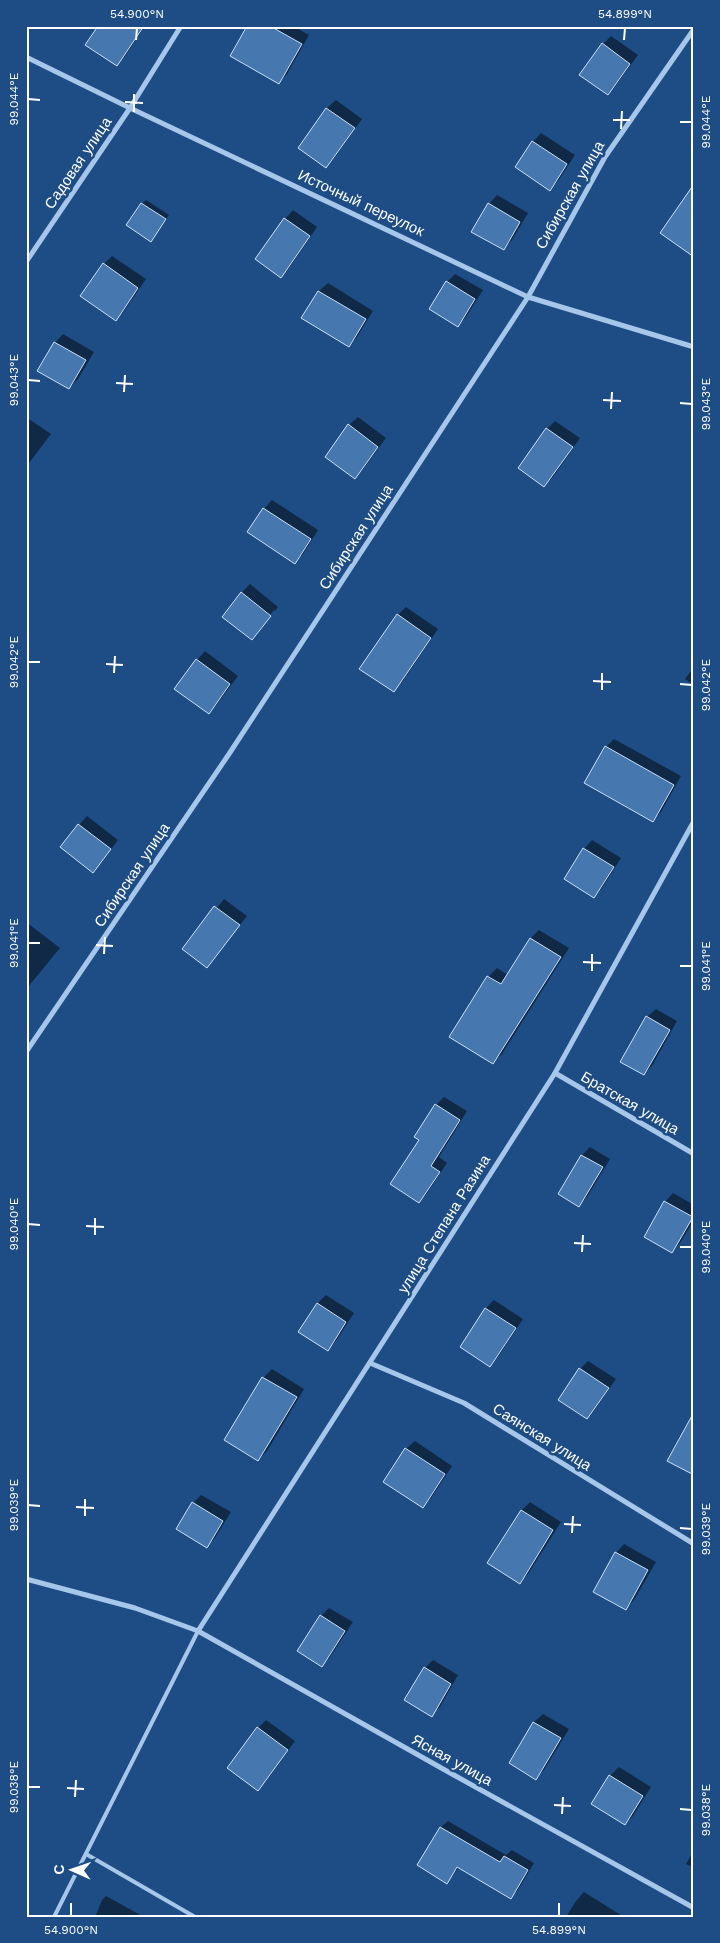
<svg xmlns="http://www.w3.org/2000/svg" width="720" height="1943" font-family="'Work Sans',sans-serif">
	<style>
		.shadow { fill: #0007 }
		.building { fill: #4677af; stroke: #cbe0f8 }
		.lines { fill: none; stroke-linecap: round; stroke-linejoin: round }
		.lane { stroke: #a6c6ea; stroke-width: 4 }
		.street { stroke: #a6c6ea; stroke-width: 5 }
		.ticks { fill: none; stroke: #fff; stroke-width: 2 }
		.labels { text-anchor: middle; stroke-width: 5; stroke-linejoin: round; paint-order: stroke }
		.street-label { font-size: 15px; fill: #fff; stroke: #1e4d86 }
		.neatline { fill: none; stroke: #fff; stroke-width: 2 }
		.ticks-label { font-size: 12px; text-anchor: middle; fill: #fff }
	</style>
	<rect width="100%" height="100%" fill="#1e4d86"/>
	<g class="shadow">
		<path d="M99 26H145L125 56 117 64Z"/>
		<path d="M248 26H293L309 35 287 74 279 82Z"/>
		<path d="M611 36 638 55 616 85 608 94 603 44Z"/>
		<path d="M336 100 362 119 334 158 326 166 300 148 327 108Z"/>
		<path d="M541 133 575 155 558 181 550 189 533 142Z"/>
		<path d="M497 195 528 213 512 240 504 249 489 204Z"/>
		<path d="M146 200 169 215 151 240 142 204Z"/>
		<path d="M293 210 317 227 289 268 281 276 257 259 285 219Z"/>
		<path d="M112 256 146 279 124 311 116 320 104 264Z"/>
		<path d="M455 274 483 290 466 317 458 325 447 282Z"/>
		<path d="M328 283 373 311 357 337 349 346 303 318 319 291Z"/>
		<path d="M63 334 94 352 78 379 69 388 55 343Z"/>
		<path d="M26 417 51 434 26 467Z"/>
		<path d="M358 417 386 438 363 469 355 477 349 425Z"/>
		<path d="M555 421 580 438 553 477 544 485 547 429Z"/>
		<path d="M272 500 318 530 303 554 295 562 249 532 264 509Z"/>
		<path d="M250 584 278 607 275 611 274 610 257 631H259L252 639 241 593Z"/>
		<path d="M406 607 438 629 402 682 394 690 398 615Z"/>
		<path d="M205 651 238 676 217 704 209 713 197 660Z"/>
		<path d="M694 667V685L685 679Z"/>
		<path d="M614 739 681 776 661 812 653 820 606 747Z"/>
		<path d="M87 816 118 840 101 863 79 825Z"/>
		<path d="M592 840 621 858 602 888 594 896 584 849Z"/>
		<path d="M224 899 247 916 207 966 184 949Z"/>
		<path d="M26 922 60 948 28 987 26 985Z"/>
		<path d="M539 930 569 948 502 1054 493 1062 451 1037 488 977 497 968 508 975 531 938Z"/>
		<path d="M656 1009 677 1021 652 1066 644 1074 647 1017Z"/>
		<path d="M444 1097 467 1111 439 1157 447 1163 427 1193 419 1202 420 1139 436 1105Z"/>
		<path d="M590 1147 610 1159 587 1197 579 1205 559 1194 582 1155Z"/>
		<path d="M673 1193 694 1205V1220L680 1243 672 1252 665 1202Z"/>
		<path d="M326 1295 354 1313 336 1341 328 1349 300 1332 318 1303Z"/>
		<path d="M494 1300 523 1319 498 1357 490 1365 461 1346 486 1308Z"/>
		<path d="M588 1361 616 1379 595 1409 587 1418 580 1369Z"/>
		<path d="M272 1369 304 1389 267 1451 258 1460 226 1440 263 1378Z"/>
		<path d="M415 1441 452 1466 431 1498 423 1506 406 1449Z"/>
		<path d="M201 1495 231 1512 215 1538 207 1546 193 1503Z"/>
		<path d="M530 1502 561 1522 528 1574 520 1582 488 1562 522 1510Z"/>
		<path d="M624 1544 656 1562 634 1600 626 1609 616 1553Z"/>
		<path d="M329 1608 353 1622 330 1657 322 1666 321 1616Z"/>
		<path d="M433 1660 458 1675 440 1707 431 1715 425 1668Z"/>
		<path d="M543 1714 569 1729 544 1770 536 1778 511 1763 534 1722Z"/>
		<path d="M266 1720 295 1741 266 1781 258 1789V1728Z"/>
		<path d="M619 1767 651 1787 633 1816 625 1824 593 1804 610 1776Z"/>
		<path d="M448 1821 506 1855 512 1850 534 1863 518 1890 511 1897 459 1867 447 1882 418 1865 441 1827Z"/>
		<path d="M694 1850V1868L686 1864Z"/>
		<path d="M584 1892 624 1917H566L576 1901Z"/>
		<path d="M106 1896 144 1917H95L102 1900Z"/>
	</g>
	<g class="building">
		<path d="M98 26H144L117 66 85 45Z"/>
		<path d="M247 26H270L302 44 279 84 230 56Z"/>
		<path d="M602 43 630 64 608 95 579 75Z"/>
		<path d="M326 108 355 128 326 168 298 148Z"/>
		<path d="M532 141 567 164 550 191 515 167Z"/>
		<path d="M694 184V257L660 233Z"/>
		<path d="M141 203 166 219 151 242 126 225Z"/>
		<path d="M488 203 520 222 504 250 471 232Z"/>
		<path d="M284 218 310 236 281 278 255 259Z"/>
		<path d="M103 263 138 288 116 321 80 296Z"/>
		<path d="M446 281 475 299 458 327 429 309Z"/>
		<path d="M318 291 366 319 349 347 301 318Z"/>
		<path d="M54 342 86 360 69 389 37 371Z"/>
		<path d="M348 424 378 447 355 479 325 457Z"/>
		<path d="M546 428 573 447 544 487 518 468Z"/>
		<path d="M263 508 311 539 295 564 247 532Z"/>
		<path d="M241 592 271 616 252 640 222 617Z"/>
		<path d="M397 614 431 638 394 692 359 669Z"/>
		<path d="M196 659 230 684 209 714 174 689Z"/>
		<path d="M605 746 674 785 653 822 584 783Z"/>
		<path d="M78 824 111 849 93 873 60 847Z"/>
		<path d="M583 848 614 867 594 898 564 879Z"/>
		<path d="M214 906 240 925 207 968 182 949Z"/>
		<path d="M530 938 561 957 493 1064 449 1037 487 976 501 984Z"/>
		<path d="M646 1016 670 1030 644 1075 620 1062Z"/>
		<path d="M435 1104 460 1120 431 1166 440 1172 419 1203 390 1184 419 1140 414 1137Z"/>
		<path d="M581 1155 603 1167 579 1207 558 1194Z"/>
		<path d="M664 1201 693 1217 672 1253 644 1237Z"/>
		<path d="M317 1303 346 1322 328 1351 298 1332Z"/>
		<path d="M485 1308 516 1328 490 1367 460 1347Z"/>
		<path d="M579 1368 609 1388 587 1419 558 1400Z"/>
		<path d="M262 1377 297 1397 258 1461 224 1440Z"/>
		<path d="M694 1412V1475L667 1461Z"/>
		<path d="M405 1448 445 1474 423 1508 383 1482Z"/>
		<path d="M192 1502 223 1521 207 1548 176 1529Z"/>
		<path d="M521 1510 553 1530 520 1584 487 1563Z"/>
		<path d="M615 1552 648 1570 626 1610 593 1592Z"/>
		<path d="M320 1615 345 1631 322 1667 297 1651Z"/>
		<path d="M424 1667 451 1684 432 1717 404 1700Z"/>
		<path d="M533 1722 561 1738 536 1780 509 1763Z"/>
		<path d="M257 1727 288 1750 258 1791 227 1768Z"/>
		<path d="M609 1775 643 1796 625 1825 591 1804Z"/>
		<path d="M440 1827 500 1862 504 1856 528 1870 511 1899 457 1867 447 1884 417 1865Z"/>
	</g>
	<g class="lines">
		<g class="lane">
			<path d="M86 1854 195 1917"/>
			<path d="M54 1917 198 1631"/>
		</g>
		<g class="street">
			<path d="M26 57 130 108 528 297 694 347"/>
			<path d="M26 262 130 108 181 26"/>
			<path d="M26 1052 229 754 528 297 605 157 694 29"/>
			<path d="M555 1073 694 1154"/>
			<path d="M370 1363 464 1403 694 1544"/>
			<path d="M26 1579 135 1608 198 1631 452 1774 694 1908"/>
			<path d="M198 1631 555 1073 694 821"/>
		</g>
	</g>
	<path class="ticks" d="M136 40 137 28M624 40 625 28M28 99 40 100M125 102 143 103M134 112V94M613 120H630M680 122H692M621 129 622 111M28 380 40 381M116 383 133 384M124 392 125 375M603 400 621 401M680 403 692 404M611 409 612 392M28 662H40M106 664 123 665M114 673 115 656M593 681 611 682M680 684 692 685M602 690V673M28 943H40M96 945 113 946M104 954 105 937M583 962 601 963M680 966H692M592 971V954M28 1224 40 1225M86 1226 104 1227M95 1235V1218M574 1243 591 1244M680 1247H692M582 1252 583 1235M28 1505 40 1506M76 1507 94 1508M85 1516V1499M564 1524 581 1525M680 1528 692 1529M572 1533 573 1516M28 1787H40M67 1788 84 1789M75 1797 76 1780M554 1805 571 1806M680 1809 692 1810M562 1814 563 1797M71 1916V1903M559 1916V1903"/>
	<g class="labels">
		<g class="street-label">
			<text transform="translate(78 163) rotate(-56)" y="5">Садовая улица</text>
			<text transform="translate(570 195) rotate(-60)" y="5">Сибирская улица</text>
			<text transform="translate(361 203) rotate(25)" y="5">Источный переулок</text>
			<text transform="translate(356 537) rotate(-57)" y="5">Сибирская улица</text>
			<text transform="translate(132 875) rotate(-56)" y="5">Сибирская улица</text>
			<text transform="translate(630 1103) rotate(30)" y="5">Братская улица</text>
			<text transform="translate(444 1224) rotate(-58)" y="5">улица Степана Разина</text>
			<text transform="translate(542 1437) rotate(32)" y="5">Саянская улица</text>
			<text transform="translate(452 1760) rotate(29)" y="5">Ясная улица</text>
		</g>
	</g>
	<rect width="720" height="1943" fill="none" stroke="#1e4d86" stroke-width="55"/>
	<g transform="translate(72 1870) rotate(272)" stroke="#1e4d86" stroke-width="4" paint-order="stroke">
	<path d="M0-4L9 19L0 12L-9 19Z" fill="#ffffff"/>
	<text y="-8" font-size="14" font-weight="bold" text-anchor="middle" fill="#ffffff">С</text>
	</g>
	<rect x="28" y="28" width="664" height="1888" class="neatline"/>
	<g class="ticks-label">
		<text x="137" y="18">54.900°N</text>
		<text x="625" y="18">54.899°N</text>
		<text transform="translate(14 99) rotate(-90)" y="4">99.044°E</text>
		<text transform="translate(706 122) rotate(-90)" y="4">99.044°E</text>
		<text transform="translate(14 380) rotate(-90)" y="4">99.043°E</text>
		<text transform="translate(706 404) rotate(-90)" y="4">99.043°E</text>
		<text transform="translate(14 662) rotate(-90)" y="4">99.042°E</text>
		<text transform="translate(706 685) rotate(-90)" y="4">99.042°E</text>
		<text transform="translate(14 943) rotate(-90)" y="4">99.041°E</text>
		<text transform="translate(706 966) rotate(-90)" y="4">99.041°E</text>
		<text transform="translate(14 1224) rotate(-90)" y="4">99.040°E</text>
		<text transform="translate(706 1247) rotate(-90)" y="4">99.040°E</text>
		<text transform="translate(14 1505) rotate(-90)" y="4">99.039°E</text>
		<text transform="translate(706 1529) rotate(-90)" y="4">99.039°E</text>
		<text transform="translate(14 1787) rotate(-90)" y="4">99.038°E</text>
		<text transform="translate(706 1810) rotate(-90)" y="4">99.038°E</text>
		<text x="71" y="1934">54.900°N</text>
		<text x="559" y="1934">54.899°N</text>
	</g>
</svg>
